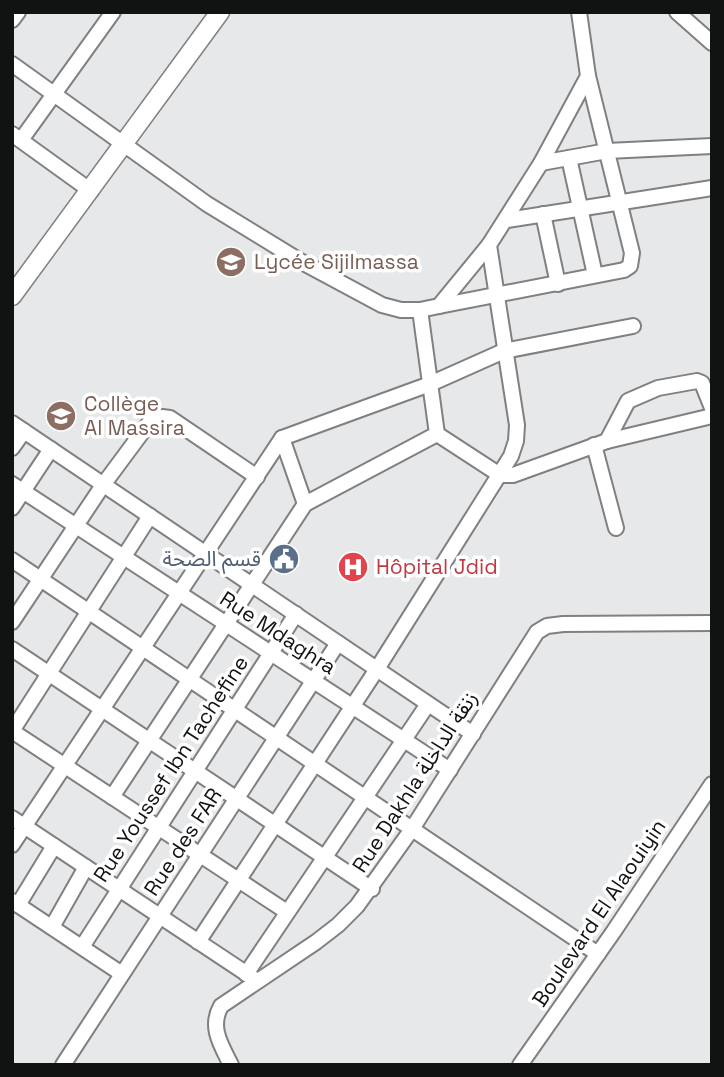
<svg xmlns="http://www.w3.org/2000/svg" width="724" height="1077" font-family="'Space Grotesk','Noto Sans Arabic',sans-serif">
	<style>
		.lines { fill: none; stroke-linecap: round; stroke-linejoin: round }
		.minor-casing { stroke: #808082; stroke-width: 18 }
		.major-casing { stroke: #808082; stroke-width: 21 }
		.minor { stroke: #fff; stroke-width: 14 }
		.major { stroke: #fff; stroke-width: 18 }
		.labels { text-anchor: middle; stroke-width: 7; stroke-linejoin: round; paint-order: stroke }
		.education-label { font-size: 21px; fill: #785e54; stroke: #fff; text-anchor: start }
		.service-label { font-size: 21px; fill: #4e5e75; stroke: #fff; text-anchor: end }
		.health-label { font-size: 21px; fill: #be3a42; stroke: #fff; text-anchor: start }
		.street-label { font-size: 21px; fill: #111212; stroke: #fff }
	</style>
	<rect width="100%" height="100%" fill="#e7e8e9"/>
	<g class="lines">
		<g class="minor-casing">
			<g id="minor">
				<path d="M677 12 712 43"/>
				<path d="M12 20 18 12"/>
				<path d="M12 64 207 204 300 261 382 305 401 310H420L439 306 489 245"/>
				<path d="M12 134 91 191"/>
				<path d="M21 140 113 12"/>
				<path d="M569 158 595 275"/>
				<path d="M541 163 607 151 712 146"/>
				<path d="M543 214 558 284"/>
				<path d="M507 220 712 188"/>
				<path d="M439 306 624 270 630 266 632 253 588 76"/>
				<path d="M12 423 473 734"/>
				<path d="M437 434 500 475H513L607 441 712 416"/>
				<path d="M282 438 430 384 504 351 633 326"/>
				<path d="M282 438 305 504"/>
				<path d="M607 441 628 401 658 388 697 381 702 383 712 408"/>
				<path d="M594 445 616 528"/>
				<path d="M12 448 24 431"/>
				<path d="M12 484 450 770"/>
				<path d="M12 508 51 449"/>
				<path d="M12 560 598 954"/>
				<path d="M12 622 103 485 152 419 162 417 170 418 257 477"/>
				<path d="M12 649 372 889"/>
				<path d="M12 731 287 912"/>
				<path d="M12 731 150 516"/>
				<path d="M112 797 305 504 437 434 420 310"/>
				<path d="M12 818 253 978"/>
				<path d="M12 845 282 438"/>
				<path d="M12 901 122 974"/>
				<path d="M18 905 54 846"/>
				<path d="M52 927 86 867"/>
				<path d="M198 942 377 669 511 456 516 441 517 425 489 245 541 163 588 76 579 12"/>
				<path d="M82 947 296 614"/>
				<path d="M246 974 428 704"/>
				<path d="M63 1065 338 643"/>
				<path d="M231 1065C221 1045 209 1027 221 1006L316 942 338 925 357 906 412 829 537 632 547 626 563 624 712 623"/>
				<path d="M520 1065 614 931 712 784"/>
			</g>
		</g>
		<g class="major-casing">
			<path id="major" d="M12 296 220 12"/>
		</g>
		<use href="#minor" class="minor"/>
		<use href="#major" class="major"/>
	</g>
	<defs>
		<g id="school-disc" transform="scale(1.575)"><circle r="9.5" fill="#8d6e63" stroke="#fff"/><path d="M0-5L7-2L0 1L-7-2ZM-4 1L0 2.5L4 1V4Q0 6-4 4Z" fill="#fff"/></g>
		<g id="civic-disc" transform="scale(1.575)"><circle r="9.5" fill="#5c6f8a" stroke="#fff"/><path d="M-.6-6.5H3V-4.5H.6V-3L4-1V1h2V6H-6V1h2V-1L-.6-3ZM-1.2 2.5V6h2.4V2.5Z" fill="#fff"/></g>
		<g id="hospital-disc" transform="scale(1.575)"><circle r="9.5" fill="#e0444e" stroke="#fff"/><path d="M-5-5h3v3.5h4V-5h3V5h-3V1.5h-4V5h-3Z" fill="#fff"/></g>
	</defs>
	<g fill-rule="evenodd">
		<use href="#school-disc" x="231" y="262"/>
		<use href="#school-disc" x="61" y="416"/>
		<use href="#civic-disc" x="284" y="559"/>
		<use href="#hospital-disc" x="353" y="567"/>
	</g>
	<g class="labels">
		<g class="education-label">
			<text x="254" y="269">Lycée Sijilmassa</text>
			<text x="84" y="411">Collège<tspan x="84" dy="24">Al Massira</tspan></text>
		</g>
		<g class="service-label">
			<text x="261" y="566">قسم الصحة</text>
		</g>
		<g class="health-label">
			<text x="376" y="574">Hôpital Jdid</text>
		</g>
		<g class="street-label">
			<text transform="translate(278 633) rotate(33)" y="7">Rue Mdaghra</text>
			<text transform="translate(171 769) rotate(-57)" y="7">Rue Youssef Ibn Tachefine</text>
			<text transform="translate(415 782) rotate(-57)" y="7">Rue Dakhla زنقة الداخلة</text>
			<text transform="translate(183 842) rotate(-57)" y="7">Rue des FAR</text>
			<text transform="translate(599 913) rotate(-56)" y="7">Boulevard El Alaouiyin</text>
		</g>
	</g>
	<rect width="724" height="1077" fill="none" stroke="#111212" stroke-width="28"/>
</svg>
